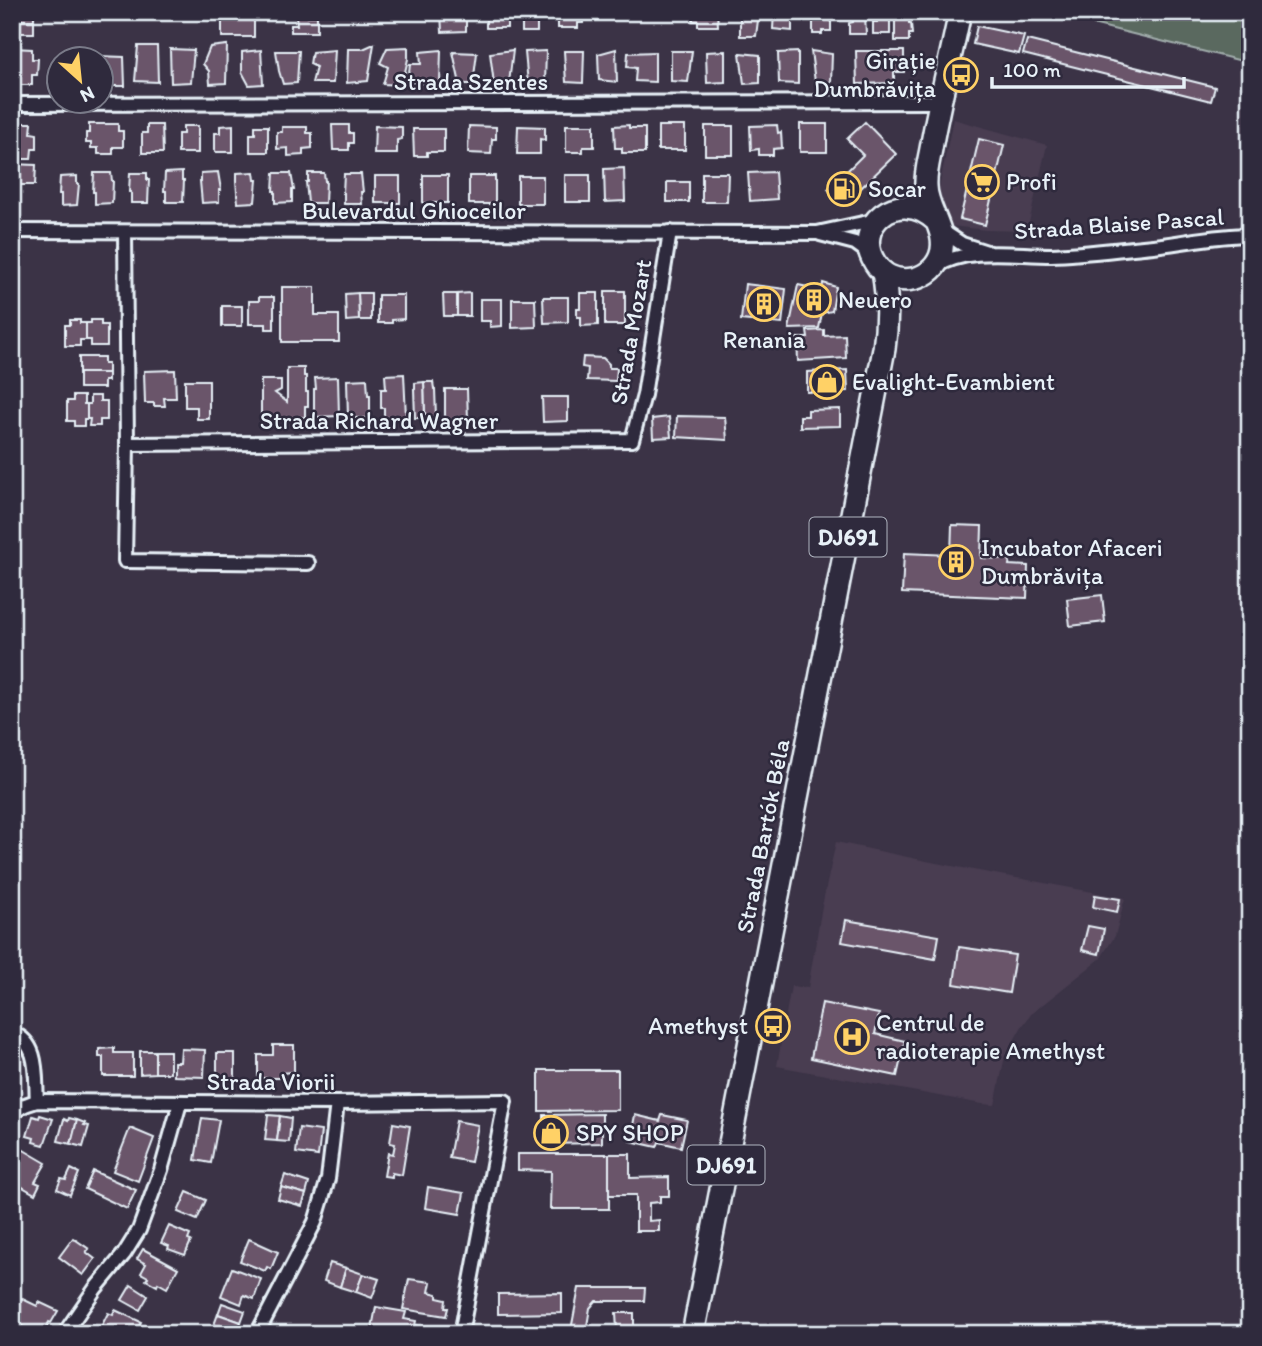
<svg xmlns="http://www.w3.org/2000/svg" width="1262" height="1346" font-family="Itim,sans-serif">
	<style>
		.built { fill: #493d51 }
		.green { fill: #5a695f; stroke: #a1adac; stroke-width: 2 }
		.building { fill: #6a556b; stroke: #e8f1f8; stroke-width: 2 }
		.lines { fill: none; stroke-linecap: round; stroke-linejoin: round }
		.street-casing { stroke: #e8f1f8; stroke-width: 18 }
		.primary-casing { stroke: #e8f1f8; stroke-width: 26 }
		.street { stroke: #2f2a3d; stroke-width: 12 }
		.primary { stroke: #2f2a3d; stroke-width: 21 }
		.labels { text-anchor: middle; stroke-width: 5; stroke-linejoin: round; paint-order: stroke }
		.shield { fill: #2f2a3d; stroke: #b0b5c0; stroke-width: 2 }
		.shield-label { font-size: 23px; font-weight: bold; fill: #e8f1f8 }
		.poi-label { font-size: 24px; fill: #e8f1f8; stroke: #2f2a3d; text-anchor: start }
		.street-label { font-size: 24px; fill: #e8f1f8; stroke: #2f2a3d }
	</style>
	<rect width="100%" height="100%" fill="#3b3346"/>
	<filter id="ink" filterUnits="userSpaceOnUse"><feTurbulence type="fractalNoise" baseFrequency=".0143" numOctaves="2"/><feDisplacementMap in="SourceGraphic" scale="14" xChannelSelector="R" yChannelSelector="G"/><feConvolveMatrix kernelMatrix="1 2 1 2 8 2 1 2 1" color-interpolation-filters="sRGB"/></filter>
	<g filter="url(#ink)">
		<g class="built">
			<path d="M953 119 1047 145 1027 231 986 230 951 226 940 212 936 203Z"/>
			<path d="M836 842 936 863 1125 898 1115 936 1100 959 1032 1013 1021 1028 1005 1056 995 1105 982 1104 777 1066 791 986 808 988 822 906Z"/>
		</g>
		<path class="green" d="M1044 12H1250V63Z"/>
		<g class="building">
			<rect x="12" y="12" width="22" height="8"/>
			<path d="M441 12H466V31L442 32Z"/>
			<rect x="486" y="12" width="21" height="16"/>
			<path d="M517 12H537V32H522V22L517 21Z"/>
			<path d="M558 12 583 13V23H578V28H558Z"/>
			<path d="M693 12H717L718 26H698V21H693Z"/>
			<path d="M740 12H759L756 36H740Z"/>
			<path d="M774 12H792V31L773 29Z"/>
			<path d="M813 12H831V31H822V34H813Z"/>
			<path d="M980 12H1008L1007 18Z"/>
			<path d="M890 14V34H873V22H877V15Z"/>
			<path d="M853 15H865L866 34H849V23L853 22Z"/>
			<path d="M895 15H909V23H911L912 34H909V41H895Z"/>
			<path d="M296 16H317V32H291V25H297Z"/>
			<rect x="222" y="19" width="32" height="18"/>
			<rect x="12" y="20" width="22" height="13"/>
			<path d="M977 26 1024 36 1019 54 973 44Z"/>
			<path d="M1027 40 1215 87 1211 101 1023 54Z"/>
			<path d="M374 44 368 81 347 83 348 49H363Z"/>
			<path d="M227 45 226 83 210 84 209 71 203 64 210 47Z"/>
			<path d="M138 46H157L158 82 135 81Z"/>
			<path d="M408 47V59L402 85 383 84 388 67 380 63 387 48Z"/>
			<path d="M13 48 32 49V59H38L37 75H32V85H12Z"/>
			<path d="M170 49 194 50 191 82 171 83Z"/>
			<path d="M616 49 617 82 599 80 598 54Z"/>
			<path d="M261 50 263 84 249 85 242 72V52Z"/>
			<path d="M335 50 333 83H312L316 67 310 64 312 52Z"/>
			<path d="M441 50 440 84 408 82 410 64H421L420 52Z"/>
			<path d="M513 50 509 83 494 84 490 53Z"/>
			<path d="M276 51H299L297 83 283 84 279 71Z"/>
			<path d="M546 51 545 83 528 84 525 52Z"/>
			<path d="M564 51H584L583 83 566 82Z"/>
			<path d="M671 51H692L688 82 671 81Z"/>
			<path d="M725 51V82L707 83 706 52Z"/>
			<path d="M811 51 832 54 831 82H815Z"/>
			<path d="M856 51H904V72H894V83L857 84Z"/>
			<path d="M453 52 477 53 473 84H460Z"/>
			<path d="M655 52V82L635 81 636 68 627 67 628 53Z"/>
			<path d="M798 52V84L779 83 778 53Z"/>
			<path d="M740 53 760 55V83L744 84Z"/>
			<path d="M98 56 124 57 125 86H102V60H98Z"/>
			<path d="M865 122 896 154 861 188 846 172 863 155 847 139Z"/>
			<path d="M13 123H32L31 133 37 134V149H32L31 159H12Z"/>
			<path d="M89 124H118V131H123V147H113V154H98V148H91V143H86V133H89Z"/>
			<rect x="800" y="124" width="27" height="28"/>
			<path d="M147 125H162L163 153H142V133H147Z"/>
			<path d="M233 125V152H215V133H220V126Z"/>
			<path d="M332 125H349V133H353V143H349V150H333Z"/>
			<path d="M566 125H594V147H583V152H566Z"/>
			<path d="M629 125V128H645V153H622V148H615L614 126Z"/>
			<path d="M777 125 778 133 781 132 782 148 773 149V155H759V149L751 150 750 126Z"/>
			<path d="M183 126H198V153H178V134H183Z"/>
			<path d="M255 126H268V152H250V134H255Z"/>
			<path d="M375 126 402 127V139L397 140V154H374Z"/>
			<path d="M469 126 496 127V139H492L491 154 468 153Z"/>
			<path d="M518 126 545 127V140L540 139V154H517Z"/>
			<rect x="658" y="126" width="27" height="24"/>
			<rect x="705" y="126" width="28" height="29"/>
			<path d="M282 127H307V133H312V148L303 149V155L288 156V148L277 149V132H282Z"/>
			<path d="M413 129H444V152H427V156H414Z"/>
			<path d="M979 139 1004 145 985 225 960 219Z"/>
			<path d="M12 164 36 165 35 185H14V181H12Z"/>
			<path d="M624 168 625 201 605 202 604 169Z"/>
			<path d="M182 172V180H184L183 202H166V191H164L165 173Z"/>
			<path d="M218 172 221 190H219V202L202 203 200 181H201V173Z"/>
			<path d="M254 172 255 180H257L255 202 238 203 236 181H237V173Z"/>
			<path d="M775 172 777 199 750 201 748 173Z"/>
			<path d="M846 172 861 188 843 205 828 189Z"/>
			<path d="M94 173H111L112 181H113L112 203 95 204V192H93Z"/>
			<path d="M130 173H147V180H149L148 203H131V192H129Z"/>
			<path d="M274 173H291L294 190H292V202L275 203V191H273Z"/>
			<path d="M308 173H324L325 181H326L325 203H308L306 182H308Z"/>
			<path d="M702 173H728L727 202H702Z"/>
			<path d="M344 174H361L363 192H361L362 204H344V193H343Z"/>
			<rect x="423" y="175" width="25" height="28"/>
			<rect x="565" y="175" width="25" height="27"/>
			<path d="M77 176V184H79L77 205 61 206V194H59L60 177Z"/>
			<rect x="375" y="176" width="25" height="27"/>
			<rect x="469" y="176" width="26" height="28"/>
			<rect x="518" y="176" width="25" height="28"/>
			<rect x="667" y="182" width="22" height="20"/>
			<path d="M823 283 836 287 832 311 822 313 819 328 789 329 798 285 822 290Z"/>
			<path d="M745 284 786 289 782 324 741 320Z"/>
			<path d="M282 287H315V315H339V342H282Z"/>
			<rect x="605" y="291" width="20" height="34"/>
			<path d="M358 293H371V320H359Z"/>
			<path d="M358 293 359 320 346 321 345 294Z"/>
			<path d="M470 293V316H457V294Z"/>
			<path d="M580 293H598V325L581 326V317H577V309H580Z"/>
			<path d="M443 294H457V316H444Z"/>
			<path d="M378 295H404V319L392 320V323H378Z"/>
			<path d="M259 297H274V329H266V324H249V301H259Z"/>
			<path d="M543 297H568V322L544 323Z"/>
			<path d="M480 299H502V326L490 327V321H480Z"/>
			<path d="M512 299H535L536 327 512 328Z"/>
			<rect x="222" y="306" width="20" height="20"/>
			<path d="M70 320H80V323H86V340H80V346H65V325H70Z"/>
			<path d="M91 320H101V325H107V346H91V340H86V323H91Z"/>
			<path d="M824 330V336L845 335 846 358 798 361 797 338H808L807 331Z"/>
			<path d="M79 357H104V364H108V373H79Z"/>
			<path d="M583 357 603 358 609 364V368H617L616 381 587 380 588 368 582 367Z"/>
			<path d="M287 368H304V376H306V392H308V406H305V417L270 420V418H261V380H281V390L275 393 287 402Z"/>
			<path d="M175 370 176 398H164L165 406H154V403H145L144 371Z"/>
			<path d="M847 370 848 391 807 392V372Z"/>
			<path d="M79 373H108V381H104V388H79Z"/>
			<path d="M404 374 406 417 384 418V408H381V389H386L385 375Z"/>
			<path d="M338 377 339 416 314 417V389H316L315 378Z"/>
			<path d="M367 379 368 395H370V418H348L347 380Z"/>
			<path d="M185 380H209V419H197V407H185Z"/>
			<path d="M424 382H433L434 389H435L436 417 425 418Z"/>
			<path d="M424 382 425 418H415L414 389H415V383Z"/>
			<path d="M445 389H467L468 420H445Z"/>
			<path d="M73 396H84V404H87V419H84V426H74V421H67V401H73Z"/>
			<path d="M90 396H100V401H107V420H100V426H89L90 419H87V404H90Z"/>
			<path d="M542 397H568V421L543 422Z"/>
			<path d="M840 409V426L800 427V416H808V410Z"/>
			<path d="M677 416 725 417 727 440 676 437Z"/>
			<path d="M669 417 671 437 653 438 652 419Z"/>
			<path d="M952 525 982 526 981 558 1010 559 1009 565 1028 566 1027 598 902 593 904 553 951 555Z"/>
			<path d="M1102 595 1105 622 1070 626 1067 599Z"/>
			<path d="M1095 895 1120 899 1117 912 1093 907Z"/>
			<path d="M846 920 939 936 935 959 842 942Z"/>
			<path d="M1088 926 1104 929 1099 954 1082 950Z"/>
			<path d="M959 947 1015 955 1009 993 954 984Z"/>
			<path d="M822 1003 879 1014 875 1034 905 1041 897 1076 811 1058Z"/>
			<path d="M273 1045H294V1072L280 1073V1078H258V1055H273Z"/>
			<path d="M114 1048V1053H133V1076H103V1057H99V1049Z"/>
			<path d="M181 1049 205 1050 204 1077 174 1076V1062H180Z"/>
			<path d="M140 1051H155V1073L140 1074Z"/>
			<rect x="155" y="1051" width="15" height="22"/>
			<rect x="217" y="1053" width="18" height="26"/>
			<path d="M12 1055 18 1057 14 1070 12 1069Z"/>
			<path d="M539 1070H618V1110L539 1111Z"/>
			<path d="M602 1114V1143L544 1144V1115Z"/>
			<path d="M40 1115 53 1119 44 1145 33 1142 34 1138 27 1136 33 1116 39 1118Z"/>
			<path d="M268 1115 280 1116 277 1141 265 1140Z"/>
			<path d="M635 1115 660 1121 662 1115 687 1120 681 1147 659 1142 657 1147 630 1141Z"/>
			<path d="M280 1116 291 1118 289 1142 277 1141Z"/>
			<path d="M69 1118 77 1120 71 1144 58 1141 64 1119 68 1121Z"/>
			<path d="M202 1118 219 1120 211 1163 195 1160Z"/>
			<path d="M77 1120 85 1123 84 1125 89 1126 83 1147 71 1144Z"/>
			<path d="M456 1121 478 1125 471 1162 449 1158Z"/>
			<path d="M393 1123 410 1126 402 1175 392 1173V1177L384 1176 388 1153 393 1154 395 1144 390 1143Z"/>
			<path d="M130 1128 154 1138 138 1181 113 1171Z"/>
			<path d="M299 1128 321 1131 318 1156 296 1153Z"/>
			<path d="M22 1149 46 1163 35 1182 40 1184 35 1194 12 1181V1166Z"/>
			<path d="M518 1154H609V1209H550L551 1171 518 1170Z"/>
			<path d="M609 1154H630V1178L669 1177V1196H660V1202L649 1203V1221L659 1220V1231H636V1195H609Z"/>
			<path d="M71 1169 79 1173 70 1195 57 1189 61 1179 66 1180Z"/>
			<path d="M93 1171 136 1190 127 1209 85 1189Z"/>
			<path d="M285 1175 309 1183 306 1194 281 1187Z"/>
			<path d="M281 1187 306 1194 302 1206 278 1199Z"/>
			<path d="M428 1187 464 1193 460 1214 425 1208Z"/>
			<path d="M187 1192 206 1200 197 1220 178 1212Z"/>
			<path d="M169 1226 190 1235 188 1240 191 1241 185 1255 168 1249 169 1246 161 1243Z"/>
			<path d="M73 1238 89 1249 86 1252 95 1259 83 1275 59 1257Z"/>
			<path d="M249 1239 278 1252 271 1269 267 1267 265 1271 240 1261Z"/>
			<path d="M143 1249 178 1268 167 1288 158 1283 157 1286 146 1280 148 1277 141 1273 146 1264 137 1259Z"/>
			<path d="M330 1263 346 1268 340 1287 324 1281Z"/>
			<path d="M232 1268 261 1279 254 1299 244 1295 241 1304 221 1296Z"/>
			<path d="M346 1268 363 1274 356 1292 340 1287Z"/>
			<path d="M363 1274 379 1279 372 1298 356 1292Z"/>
			<path d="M409 1279 431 1282 429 1292 437 1294V1298L446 1300 445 1308H448L446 1316 403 1309Z"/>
			<path d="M131 1285 148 1296 140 1310 122 1300Z"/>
			<path d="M579 1288H645L644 1301H596L590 1308 586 1332 571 1330Z"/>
			<path d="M562 1293V1313L498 1314V1294Z"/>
			<path d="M12 1294 37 1306 39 1302 58 1311 51 1323 49 1322 43 1334H38L12 1321Z"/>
			<path d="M222 1303 245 1311 241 1322 218 1314Z"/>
			<path d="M376 1307 406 1312 404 1319 416 1321 415 1325 432 1329 431 1334H394L395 1332 372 1328Z"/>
			<path d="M115 1310 141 1322 135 1334H110L100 1329 108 1313 113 1315Z"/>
			<path d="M616 1313H634V1329L617 1330Z"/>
			<path d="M218 1314 241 1322 237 1333 214 1325Z"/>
		</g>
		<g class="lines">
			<g class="street-casing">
				<g id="street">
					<path d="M12 104 929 102"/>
					<path d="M941 230 962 244 987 252"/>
					<path d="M12 231 817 233 877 220"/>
					<path d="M125 232 127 444 125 561 308 563"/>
					<path d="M820 234 855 243 870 254"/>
					<path d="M935 267C969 246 1013 255 1051 255 1082 254 1112 250 1143 247 1178 244 1214 235 1250 235"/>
					<path d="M127 444 632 440 644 395 670 232"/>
					<path d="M12 1033C40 1043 35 1076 37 1101"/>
					<path d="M12 1115C19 1106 27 1104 37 1101L337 1103 505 1101 461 1334"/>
					<path d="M64 1334 95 1289 124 1254 139 1230 161 1170 180 1103"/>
					<path d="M257 1334 315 1222 328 1179 337 1103"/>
				</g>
			</g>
			<g class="primary-casing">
				<g id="primary">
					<path d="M935 220C898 186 851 226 875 263 890 288 929 284 940 257 950 233 926 210 926 186 925 172 930 157 932 143 940 99 951 56 960 12"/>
					<path d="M693 1334 884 349C888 322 888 299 883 272"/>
				</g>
			</g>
			<use href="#street" class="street"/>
			<use href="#primary" class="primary"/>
		</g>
	</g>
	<defs>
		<g id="bus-ring" transform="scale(1.75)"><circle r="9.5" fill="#2f2a3d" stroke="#ffd166" stroke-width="1.5"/><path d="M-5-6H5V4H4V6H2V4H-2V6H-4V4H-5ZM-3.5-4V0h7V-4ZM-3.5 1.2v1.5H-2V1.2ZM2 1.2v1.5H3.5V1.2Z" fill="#ffd166"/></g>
		<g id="supermarket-ring" transform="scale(1.75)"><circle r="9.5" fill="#2f2a3d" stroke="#ffd166" stroke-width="1.5"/><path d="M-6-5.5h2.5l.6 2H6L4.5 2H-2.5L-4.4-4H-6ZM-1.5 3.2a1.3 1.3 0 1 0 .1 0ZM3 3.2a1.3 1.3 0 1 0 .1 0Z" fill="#ffd166"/></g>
		<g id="fuel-ring" transform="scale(1.75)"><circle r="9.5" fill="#2f2a3d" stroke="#ffd166" stroke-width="1.5"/><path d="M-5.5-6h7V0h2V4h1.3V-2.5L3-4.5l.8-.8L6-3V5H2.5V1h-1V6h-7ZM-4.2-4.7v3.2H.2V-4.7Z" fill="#ffd166"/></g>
		<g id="building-ring" transform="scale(1.75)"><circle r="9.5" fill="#2f2a3d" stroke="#ffd166" stroke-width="1.5"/><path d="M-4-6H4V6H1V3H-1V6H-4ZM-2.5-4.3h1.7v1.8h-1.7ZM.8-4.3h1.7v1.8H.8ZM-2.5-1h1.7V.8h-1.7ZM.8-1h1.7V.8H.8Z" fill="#ffd166"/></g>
		<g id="shop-ring" transform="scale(1.75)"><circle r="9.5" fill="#2f2a3d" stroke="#ffd166" stroke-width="1.5"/><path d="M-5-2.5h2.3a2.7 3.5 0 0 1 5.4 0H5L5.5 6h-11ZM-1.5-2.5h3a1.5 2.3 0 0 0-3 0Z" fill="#ffd166"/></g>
		<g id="hospital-ring" transform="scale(1.75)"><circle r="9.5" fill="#2f2a3d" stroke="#ffd166" stroke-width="1.5"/><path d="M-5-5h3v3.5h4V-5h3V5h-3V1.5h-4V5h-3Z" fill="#ffd166"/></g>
	</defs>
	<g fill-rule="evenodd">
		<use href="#bus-ring" x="961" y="75"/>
		<use href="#supermarket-ring" x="982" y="182"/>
		<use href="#fuel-ring" x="844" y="189"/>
		<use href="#building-ring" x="814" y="300"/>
		<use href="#building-ring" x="764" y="304"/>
		<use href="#shop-ring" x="827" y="382"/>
		<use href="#building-ring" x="956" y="562"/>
		<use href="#bus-ring" x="773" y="1026"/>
		<use href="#hospital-ring" x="852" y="1037"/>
		<use href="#shop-ring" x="551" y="1133"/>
	</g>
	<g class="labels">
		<g class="shield">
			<rect x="809.5" y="517.5" width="77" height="39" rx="5"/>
			<rect x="687.5" y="1145.5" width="77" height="39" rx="5"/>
		</g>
		<g class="shield-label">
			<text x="848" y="545">DJ691</text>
			<text x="726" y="1173">DJ691</text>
		</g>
		<g class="poi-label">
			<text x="936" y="69" text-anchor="end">Girație<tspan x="936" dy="28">Dumbrăvița</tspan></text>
			<text x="1006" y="190">Profi</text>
			<text x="868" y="197">Socar</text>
			<text x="838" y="308">Neuero</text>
			<text x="764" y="348" text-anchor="middle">Renania</text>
			<text x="852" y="390">Evalight-Evambient</text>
			<text x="981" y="556">Incubator Afaceri<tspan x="981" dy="28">Dumbrăvița</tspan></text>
			<text x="876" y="1031">Centrul de<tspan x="876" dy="28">radioterapie Amethyst</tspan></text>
			<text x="748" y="1034" text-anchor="end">Amethyst</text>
			<text x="576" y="1141">SPY SHOP</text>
		</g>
		<g class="street-label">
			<text x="471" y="90">Strada Szentes</text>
			<text x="414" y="219">Bulevardul Ghioceilor</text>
			<text transform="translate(1119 224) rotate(-4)" y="8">Strada Blaise Pascal</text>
			<text transform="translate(631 332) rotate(-80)" y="8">Strada Mozart</text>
			<text x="379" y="429">Strada Richard Wagner</text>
			<text transform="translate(763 836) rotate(-79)" y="8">Strada Bartók Béla</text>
			<text x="271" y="1090">Strada Viorii</text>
		</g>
	</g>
	<rect width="1262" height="1346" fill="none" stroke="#2f2a3d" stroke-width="42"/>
	<rect x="21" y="21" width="1220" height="1304" fill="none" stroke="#e8f1f8" stroke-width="2.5" filter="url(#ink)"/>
	<g transform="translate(80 80) rotate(153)"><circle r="33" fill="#2f2a3d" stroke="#797a88" stroke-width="2"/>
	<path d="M0-5L12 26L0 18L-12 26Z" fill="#ffd166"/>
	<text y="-10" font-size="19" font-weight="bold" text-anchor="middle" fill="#e8f1f8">N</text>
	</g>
	<path d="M992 77v10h192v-10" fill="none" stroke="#e8f1f8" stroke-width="3.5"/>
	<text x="1003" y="77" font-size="21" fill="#e8f1f8" stroke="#2f2a3d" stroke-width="5" paint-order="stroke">100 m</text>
</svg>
